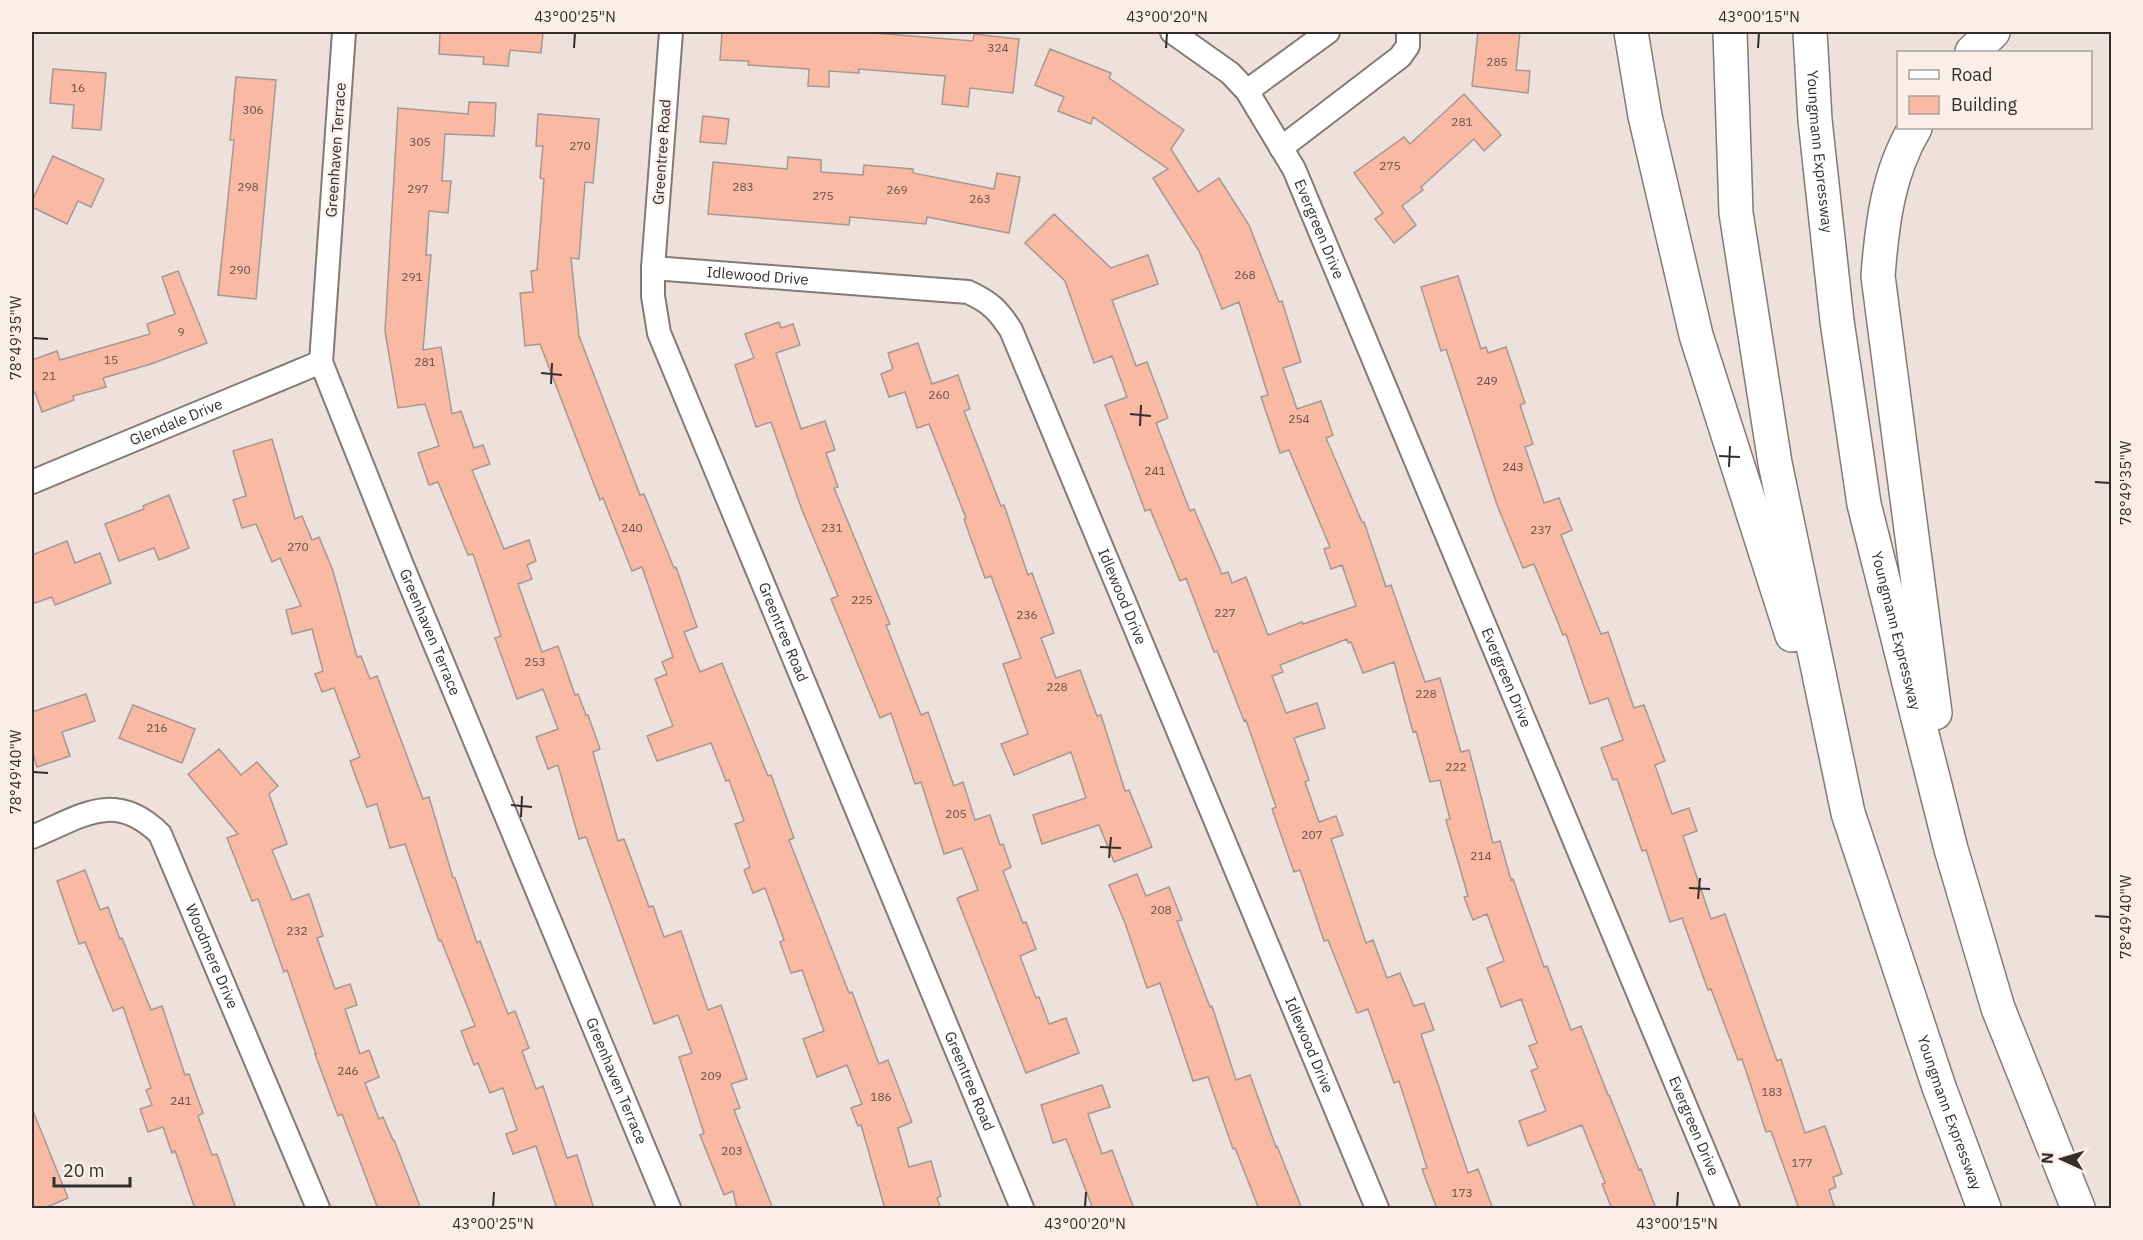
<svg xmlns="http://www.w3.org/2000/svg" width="2143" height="1240" font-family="'IBM Plex Sans',sans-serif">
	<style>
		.building { fill: #fab9a2; stroke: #a59894; stroke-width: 1.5 }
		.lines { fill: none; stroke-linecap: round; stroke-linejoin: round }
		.minor-casing { stroke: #857975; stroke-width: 26 }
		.motorway-casing { stroke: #857975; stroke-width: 36 }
		.minor { stroke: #fff; stroke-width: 22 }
		.motorway { stroke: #fff; stroke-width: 33 }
		.ticks { fill: none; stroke: #332e2d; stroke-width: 2 }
		.labels { text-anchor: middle; stroke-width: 4.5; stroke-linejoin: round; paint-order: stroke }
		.number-label { font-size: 12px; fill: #65514a }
		.street-label { font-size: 15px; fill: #332e2d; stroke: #fbeee9 }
		.neatline { fill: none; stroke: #332e2d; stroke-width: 2 }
		.ticks-label { font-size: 15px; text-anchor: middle; fill: #332e2d }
	</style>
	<rect width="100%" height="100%" fill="#eee1dc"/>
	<g class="building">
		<path d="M440 32H543L541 53 510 50 508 66 483 64 484 57 439 54Z"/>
		<path d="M722 32H862L973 41 974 34 1019 39 1013 93 970 88 968 107 942 104 945 76 859 69V73L829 71V87L808 86 809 69 748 65 749 61 720 60Z"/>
		<path d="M1478 32H1520L1516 70 1530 71 1528 93 1472 86Z"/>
		<path d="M1050 49 1111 73 1109 78 1184 130 1171 149 1198 192 1219 178 1249 225 1279 302 1282 301 1301 362 1283 368 1297 409 1321 401 1333 435 1326 438 1362 522H1364L1386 587 1391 585 1425 682 1440 678 1461 752 1469 750 1493 843 1500 841 1511 880 1513 879 1544 967 1547 966 1571 1030 1581 1026 1608 1095H1609L1639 1170 1641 1169 1656 1209H1612L1602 1184 1605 1183 1582 1125 1528 1146 1519 1121 1546 1111 1531 1071 1538 1068 1529 1046 1537 1043 1521 999 1501 1007 1487 968 1504 961 1487 914 1473 920 1464 897 1468 896 1446 820 1450 819 1440 780 1430 782 1416 731 1413 732 1394 662 1363 673 1351 642 1348 643 1347 639 1280 665 1283 672 1272 676 1286 713 1317 703 1325 728 1294 738 1309 780 1305 782 1319 822 1336 816 1343 835 1331 839 1366 943 1373 940 1387 978 1400 973 1414 1006 1424 1003 1434 1030 1421 1034 1468 1173 1478 1169 1493 1209H1437L1422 1169 1427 1168 1399 1081 1394 1083 1368 1009 1357 1013 1328 940 1324 941 1300 870 1294 872 1272 809 1276 807 1246 720 1244 721 1217 651 1214 652 1186 578 1180 581 1150 509 1145 511 1115 431 1105 405 1127 397 1112 356 1094 363 1065 281 1025 243 1054 214 1111 268 1148 255 1158 284 1112 300 1136 366 1147 362 1168 418 1156 423 1190 511 1194 509 1222 574 1228 572 1232 583 1246 577 1268 635 1302 622 1303 624 1356 606 1342 565 1331 569 1324 549 1330 547 1289 450 1280 453 1261 397 1268 395 1239 302 1222 309 1199 251 1153 178 1168 169 1093 117 1091 124 1058 111 1064 97 1035 85Z"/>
		<path d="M53 69 106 73 101 130 72 128 74 105 50 103Z"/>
		<path d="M236 77 276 80 256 299 218 295 234 140H230Z"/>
		<path d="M1464 94 1501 135 1484 151 1474 139 1421 187 1423 190 1402 206 1416 225 1394 243 1375 219 1383 213 1354 173 1404 137 1410 144Z"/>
		<path d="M469 102 496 103 494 136 445 134 442 181H451L448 213 429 211 426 255H431L423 350 441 347 452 414 461 411 474 448 483 445 490 464 472 470 504 549 529 540 536 561 527 565 532 579 518 584 542 652 558 646 575 695 578 694 586 715H588L600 749 593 752 618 841 624 839 649 907 653 906 664 937 681 931 708 1010 721 1005 747 1079 731 1084 740 1108 734 1110 773 1209H737L733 1191 724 1195 700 1135 704 1133 679 1057 692 1053 678 1015 654 1024 586 837 579 839 558 765 548 769 536 737 558 729 543 689 517 699 495 638 501 636 473 554 468 555 438 482 429 485 418 453 439 446 425 404 398 408 385 331 398 108 468 114Z"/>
		<path d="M538 114 599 119 593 183 585 182 579 259 571 258 579 336 640 495 644 494 674 568 676 567 697 627 684 632 700 672 722 663 768 776 771 775 794 838 789 840 849 993 852 992 879 1064 888 1060 912 1122 898 1128 909 1167 931 1161 941 1196 937 1198 941 1209H885L861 1125 858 1126 851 1108 862 1104 847 1065 817 1077 803 1039 824 1031 802 970 791 973 780 942 784 940 765 888 753 893 744 870 750 867 735 824 744 821 729 780 726 781 711 743 657 761 647 736 673 726 655 679 667 674 662 662 673 657 642 567 632 571 603 498 600 500 540 344 525 346 520 293 533 292 531 271 537 270 544 179 540 178 543 146H536Z"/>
		<path d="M703 116 729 119 726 144 700 142Z"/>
		<path d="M53 156 104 179 91 207 78 201 67 224 32 207V201Z"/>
		<path d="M788 157 821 160V172L863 175 864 165 913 169V173L994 189 997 173 1020 177 1009 233 927 217 926 224 850 217 849 225 708 214 713 162 787 169Z"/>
		<path d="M178 271 207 343 151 364 103 378 106 387 73 396 74 400 42 412 35 392 32 393V360L57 351 60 360 150 334 147 324 175 314 162 277Z"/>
		<path d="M1458 276 1481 349 1486 347 1488 353 1506 347 1525 403 1520 405 1533 444 1525 447 1544 503 1559 498 1572 530 1561 535 1601 634 1608 632 1634 708 1644 705 1665 761 1655 765 1672 814 1689 808 1697 831 1683 836 1711 919 1725 914 1777 1061 1781 1059 1805 1133 1825 1126 1842 1174 1833 1177 1836 1187 1829 1190 1835 1209H1799L1771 1131 1766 1132 1742 1059 1738 1060 1711 989 1708 990 1682 918 1670 922 1646 850 1642 851 1617 779 1613 780 1601 748 1623 740 1608 698 1590 704 1566 634 1563 635 1534 564 1523 568 1497 505 1446 349 1441 351 1421 287Z"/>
		<path d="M779 322 781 328 793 324 800 345 776 353 801 429 825 421 835 450 826 453 838 487 834 488 890 624 886 625 921 715 928 712 954 786 963 782 975 820 990 815 1000 845 1003 844 1011 867 1003 871 1023 923 1026 922 1036 949 1020 956 1036 998 1039 997 1049 1024 1066 1018 1079 1053 1026 1073 957 898 978 890 962 848 944 854 921 782 915 784 891 713 880 718 831 599 838 596 802 510 771 422 756 427 735 365 754 358 745 334Z"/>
		<path d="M918 343 932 384 958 375 970 409 964 411 1001 506 1004 505 1028 575 1032 573 1054 633 1041 638 1056 678 1080 670 1097 716 1101 715 1125 791 1129 790 1152 847 1114 862 1099 825 1042 844 1033 815 1086 798 1071 752 1014 775 1001 744 1028 734 1003 664 1021 658 991 576 985 578 964 519 966 518 929 424 917 428 905 392 889 397 881 374 893 369 888 353Z"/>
		<path d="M272 439 295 519 302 516 312 540 319 537 333 571 357 657 361 656 370 679 377 676 423 799 429 797 453 878H455L477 943 480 941 508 1014 515 1011 529 1048 522 1051 536 1089 543 1086 567 1158 577 1155 594 1209H557L536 1146 513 1154 506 1134 517 1130 503 1088 490 1093 478 1063 474 1065 461 1031 475 1026 441 940 439 941 405 844 390 848 377 804 367 807 350 761 360 757 334 688 322 692 315 674 323 671 312 629 292 634 286 610 301 606 280 558 272 562 256 524 242 528 233 500 246 496 233 451Z"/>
		<path d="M169 495 189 548 159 560 154 548 119 561 105 524 144 509 143 506Z"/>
		<path d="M67 541 75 563 100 553 111 583 55 605 52 597 32 604V555Z"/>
		<path d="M86 694 95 721 62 732 70 756 37 767 32 751V712Z"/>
		<path d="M133 705 195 729 182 763 119 738Z"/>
		<path d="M219 749 241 775 257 762 278 786 269 794 287 844 272 850 292 900 309 894 323 936 317 938 335 989 350 984 357 1005 345 1009 360 1054 369 1050 379 1077 365 1083 379 1119 383 1117 393 1140H394L421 1209H378L342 1114 338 1116 315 1054H316L287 970 284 972 258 899 252 901 227 838 238 834 188 774Z"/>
		<path d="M85 870 100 910 108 907 120 939 122 938 151 1010 162 1006 185 1075 189 1074 203 1113 198 1116 212 1155 217 1154 236 1209H195L175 1151 172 1153 163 1127 148 1132 140 1109 152 1105 146 1090 151 1088 123 1007 113 1011 85 942 79 944 57 881Z"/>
		<path d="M1137 874 1146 896 1169 887 1182 920 1177 921 1210 1007 1212 1006 1236 1080 1250 1075 1276 1147 1277 1146 1302 1209H1259L1235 1148 1233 1149 1208 1077 1193 1081 1160 983 1147 988 1125 923 1109 885Z"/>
		<path d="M1102 1085 1110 1107 1088 1114 1102 1154 1112 1150 1134 1209H1093L1066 1139 1053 1143 1041 1105Z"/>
		<path d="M33 1111 68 1198 42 1209H32V1112Z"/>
	</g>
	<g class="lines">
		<g class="minor-casing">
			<g id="minor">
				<path id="s1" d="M344 32 321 362 402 565 669 1208"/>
				<path id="s2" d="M671 32 653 268V296L659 333 1022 1208"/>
				<path id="s3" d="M1172 32 1230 73 1247 91 1294 169 1728 1208"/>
				<path d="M1247 91 1328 32"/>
				<path d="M1281 148 1400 57 1408 46V32"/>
				<path id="s4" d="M653 268 968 292C990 302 998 310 1011 330L1377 1208"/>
				<path id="s5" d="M32 482 321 362"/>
				<path id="s6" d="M32 837C81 817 114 789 160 834L318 1208"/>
			</g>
		</g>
		<g class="motorway-casing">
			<g id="motorway">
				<path d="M1631 32 1645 116 1696 335 1792 635"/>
				<path id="s7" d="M1730 32 1736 213 1775 463 1848 813 1939 1087 1984 1208"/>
				<path id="s8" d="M1810 32 1815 120 1837 321 1864 504 1951 849 1998 1008 2078 1208"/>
				<path d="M1972 52 1993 32"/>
				<path d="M1915 128C1888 173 1882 224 1878 276L1935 713"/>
			</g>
		</g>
		<use href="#minor" class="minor"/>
		<use href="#motorway" class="motorway"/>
	</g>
	<path class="ticks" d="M574 48 575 33M1166 48 1167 33M1758 48 1759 33M33 338 48 339M541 373 562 375M551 384 552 363M1130 414 1151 416M1140 426 1141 405M1719 456 1740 457M1729 467 1730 446M2095 482 2110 483M33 772 48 773M511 805 532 807M521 817 522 796M1100 847 1121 848M1109 858 1111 837M1689 888 1710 889M1698 899 1700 878M2095 916 2110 917M493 1207 494 1192M1085 1207 1086 1192M1677 1207 1678 1192"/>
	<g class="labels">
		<g class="number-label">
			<text x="998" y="52">324</text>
			<text x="1497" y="66">285</text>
			<text x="78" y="92">16</text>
			<text x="253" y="114">306</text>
			<text x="1462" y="126">281</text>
			<text x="420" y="146">305</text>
			<text x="580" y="150">270</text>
			<text x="1390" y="170">275</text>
			<text x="248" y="191">298</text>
			<text x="743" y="191">283</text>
			<text x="418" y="193">297</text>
			<text x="897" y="194">269</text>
			<text x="823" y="200">275</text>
			<text x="980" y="203">263</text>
			<text x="240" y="274">290</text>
			<text x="1245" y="279">268</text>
			<text x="412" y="281">291</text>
			<text x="181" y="336">9</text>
			<text x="111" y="364">15</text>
			<text x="425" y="366">281</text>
			<text x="49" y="380">21</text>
			<text x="1487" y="385">249</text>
			<text x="939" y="399">260</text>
			<text x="1299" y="423">254</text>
			<text x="1513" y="471">243</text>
			<text x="1155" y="475">241</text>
			<text x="632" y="532">240</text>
			<text x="832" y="532">231</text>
			<text x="1541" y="534">237</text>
			<text x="298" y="551">270</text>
			<text x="862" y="604">225</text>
			<text x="1225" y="617">227</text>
			<text x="1027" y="619">236</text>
			<text x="535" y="666">253</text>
			<text x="1057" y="691">228</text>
			<text x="1426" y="698">228</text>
			<text x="157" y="732">216</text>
			<text x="1456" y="771">222</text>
			<text x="956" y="818">205</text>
			<text x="1312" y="839">207</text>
			<text x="1481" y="860">214</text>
			<text x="1161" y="914">208</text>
			<text x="297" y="935">232</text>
			<text x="348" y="1075">246</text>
			<text x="711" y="1080">209</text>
			<text x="1772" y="1096">183</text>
			<text x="881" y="1101">186</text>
			<text x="181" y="1105">241</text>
			<text x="732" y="1155">203</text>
			<text x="1802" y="1167">177</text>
			<text x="1462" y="1197">173</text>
		</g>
		<g class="street-label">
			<text transform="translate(336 150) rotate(-86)" y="5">Greenhaven Terrace</text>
			<text transform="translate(662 152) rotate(-86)" y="5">Greentree Road</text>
			<text dy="5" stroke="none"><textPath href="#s8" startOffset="120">Youngmann Expressway</textPath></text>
			<text dy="5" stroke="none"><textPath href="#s3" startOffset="252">Evergreen Drive</textPath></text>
			<text dy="5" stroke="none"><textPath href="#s4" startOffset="105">Idlewood Drive</textPath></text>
			<text dy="5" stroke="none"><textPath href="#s5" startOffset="156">Glendale Drive</textPath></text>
			<text dy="5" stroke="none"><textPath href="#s4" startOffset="663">Idlewood Drive</textPath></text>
			<text dy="5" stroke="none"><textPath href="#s2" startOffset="626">Greentree Road</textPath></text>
			<text dy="5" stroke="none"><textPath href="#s8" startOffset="606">Youngmann Expressway</textPath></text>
			<text dy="5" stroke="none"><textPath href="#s1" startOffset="622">Greenhaven Terrace</textPath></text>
			<text dy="5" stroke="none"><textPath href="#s3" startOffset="738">Evergreen Drive</textPath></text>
			<text dy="5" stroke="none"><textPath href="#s6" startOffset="273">Woodmere Drive</textPath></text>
			<text dy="5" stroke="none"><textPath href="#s4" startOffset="1149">Idlewood Drive</textPath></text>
			<text dy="5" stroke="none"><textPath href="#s2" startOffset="1112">Greentree Road</textPath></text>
			<text dy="5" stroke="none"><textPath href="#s1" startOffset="1108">Greenhaven Terrace</textPath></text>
			<text dy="5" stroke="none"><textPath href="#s7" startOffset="1108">Youngmann Expressway</textPath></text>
			<text dy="5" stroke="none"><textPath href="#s3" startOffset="1224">Evergreen Drive</textPath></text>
		</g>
	</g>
	<rect width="2143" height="1240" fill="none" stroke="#fbeee9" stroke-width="66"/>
	<rect x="1897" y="51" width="195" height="78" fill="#fbeee9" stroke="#aba19e" stroke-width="1.5"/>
	<rect x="1909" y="70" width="30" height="9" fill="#ffffff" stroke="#aba19e" stroke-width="1.5"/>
	<text x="1951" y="81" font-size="18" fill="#332e2d">Road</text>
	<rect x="1909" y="96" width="30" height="18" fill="#fab9a2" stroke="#aba19e" stroke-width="1.5"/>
	<text x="1951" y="111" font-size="18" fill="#332e2d">Building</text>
	<g transform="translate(2062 1159) rotate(274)" stroke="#fbeee9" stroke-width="4.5" paint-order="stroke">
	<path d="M0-4.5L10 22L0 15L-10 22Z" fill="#332e2d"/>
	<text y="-9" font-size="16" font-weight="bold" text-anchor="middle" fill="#332e2d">N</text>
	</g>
	<path d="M54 1177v9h76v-9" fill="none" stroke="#332e2d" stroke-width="3"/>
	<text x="63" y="1177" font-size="18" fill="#332e2d" stroke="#fbeee9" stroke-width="4.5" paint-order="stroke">20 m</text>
	<rect x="33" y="33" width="2077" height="1174" class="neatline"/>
	<g class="ticks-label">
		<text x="575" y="22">43°00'25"N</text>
		<text x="1167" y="22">43°00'20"N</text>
		<text x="1759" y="22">43°00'15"N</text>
		<text transform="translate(16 338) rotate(-90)" y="5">78°49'35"W</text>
		<text transform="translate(2126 483) rotate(-90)" y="5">78°49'35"W</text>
		<text transform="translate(16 772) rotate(-90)" y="5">78°49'40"W</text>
		<text transform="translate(2126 917) rotate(-90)" y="5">78°49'40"W</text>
		<text x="493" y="1229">43°00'25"N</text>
		<text x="1085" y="1229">43°00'20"N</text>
		<text x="1677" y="1229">43°00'15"N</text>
	</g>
</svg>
